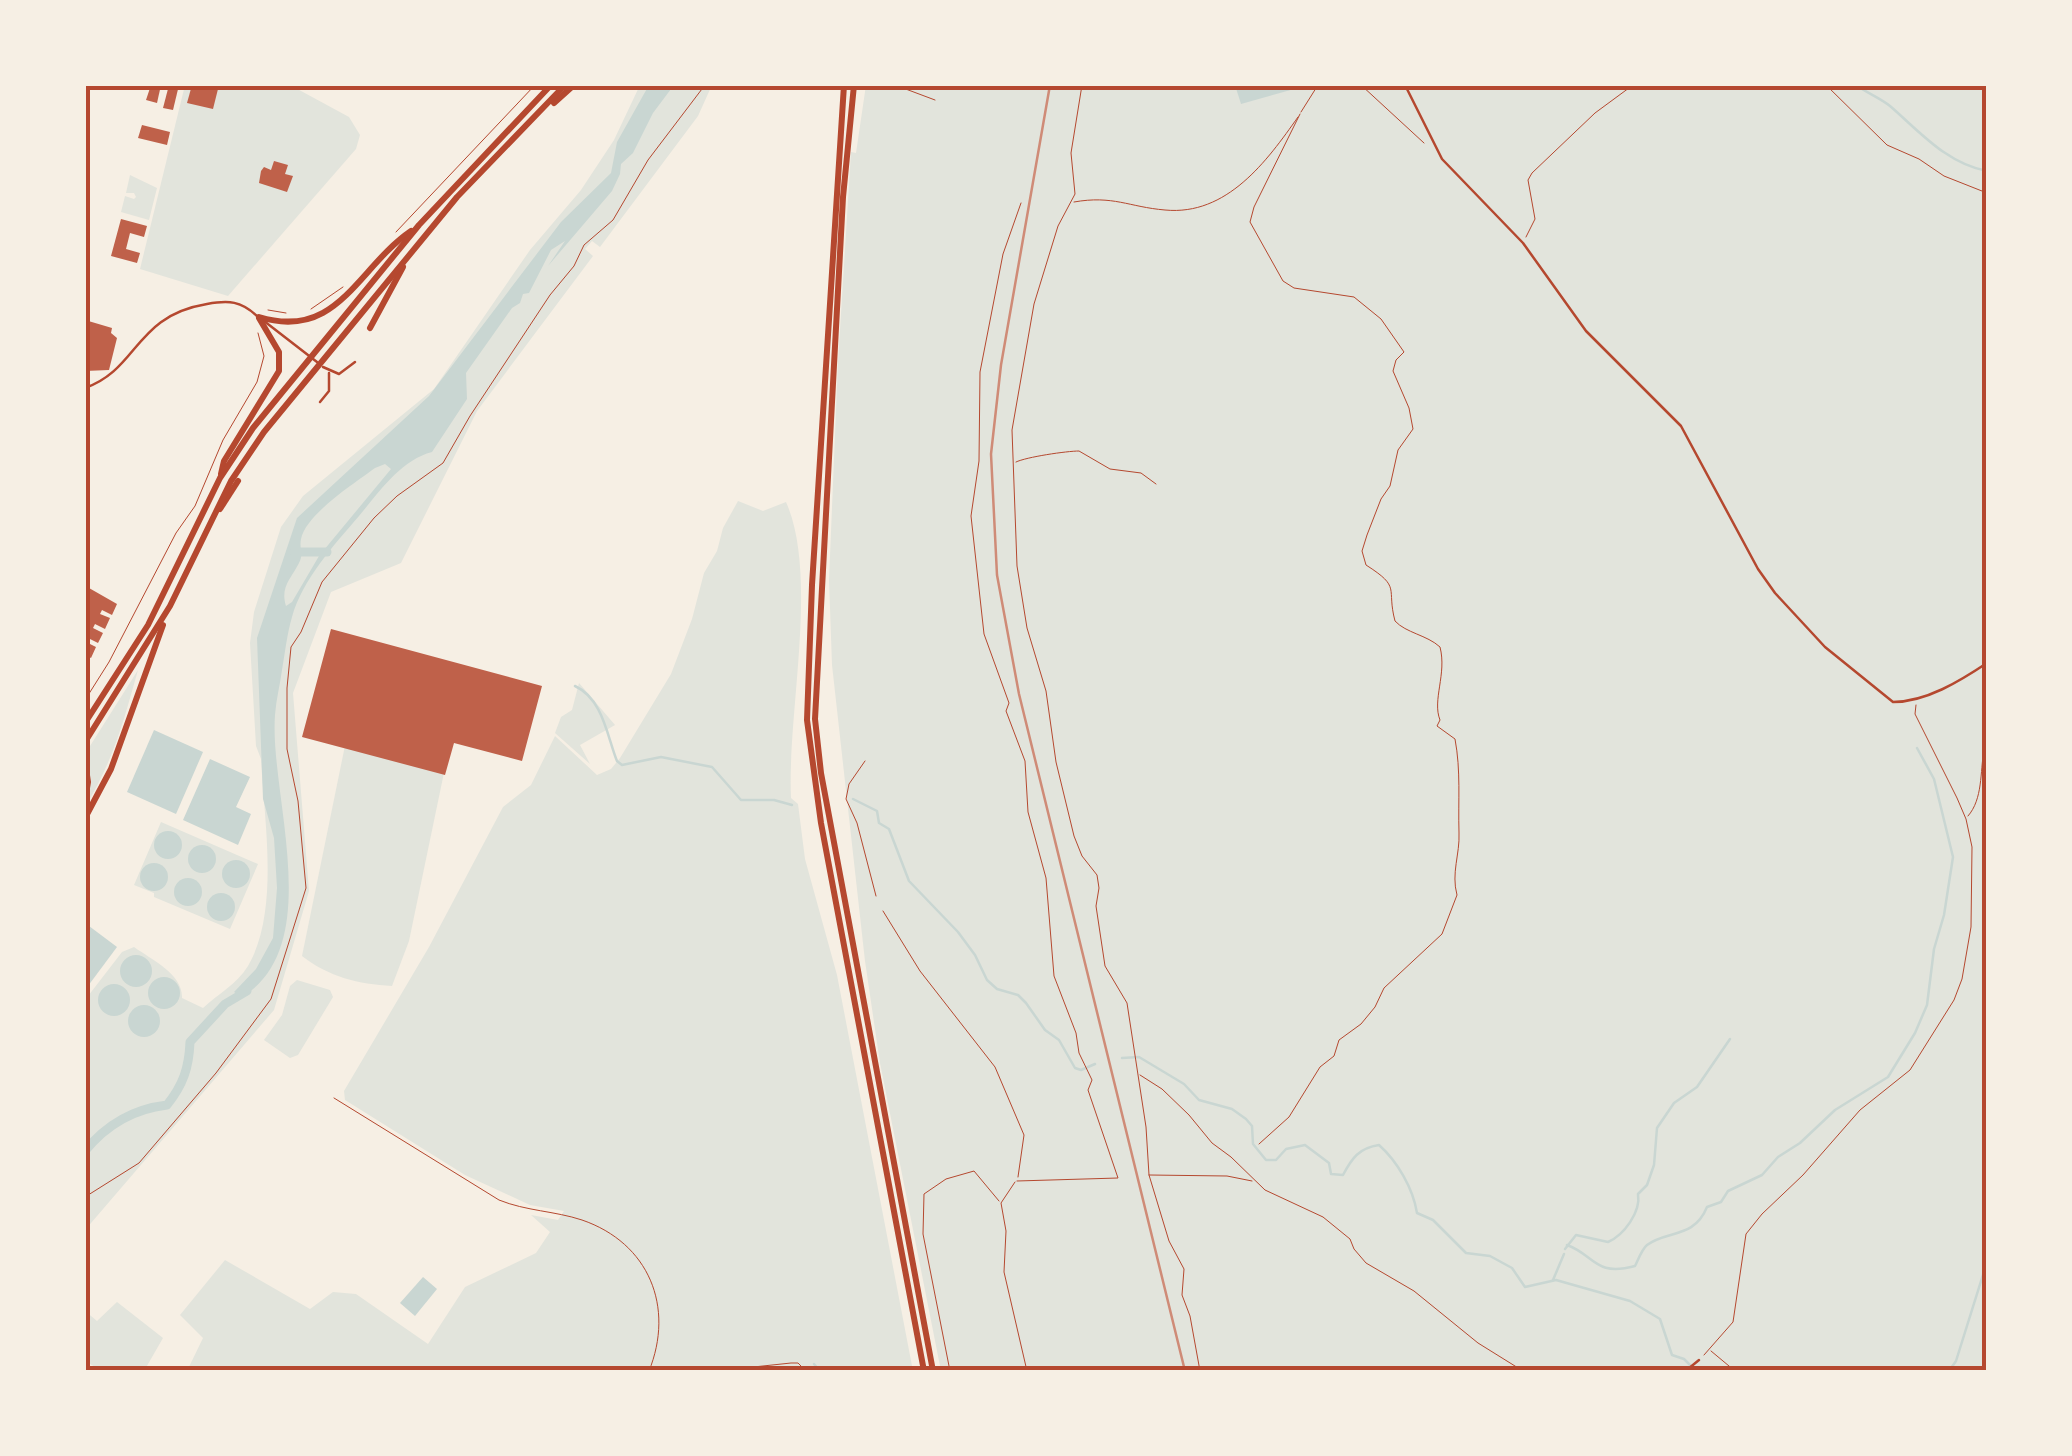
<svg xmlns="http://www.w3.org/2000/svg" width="2072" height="1456" font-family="'Varela Round',sans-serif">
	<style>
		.green { fill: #e2e4dc }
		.water { fill: #c9d6d2; fill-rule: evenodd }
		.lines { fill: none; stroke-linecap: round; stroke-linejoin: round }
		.stream { stroke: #c9d6d2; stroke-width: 2.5 }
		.river { stroke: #c9d6d2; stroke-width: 9 }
		.building { fill: #bf614a }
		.path { stroke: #b5482f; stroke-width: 1 }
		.service { stroke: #b5482f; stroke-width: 1 }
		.minor { stroke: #b5482f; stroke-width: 2.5 }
		.trunk { stroke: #b5482f; stroke-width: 6 }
		.motorway { stroke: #b5482f; stroke-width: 6 }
		.rail { stroke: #cf8b77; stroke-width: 2.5 }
		.neatline { fill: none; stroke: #b5482f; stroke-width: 4 }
	</style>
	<rect width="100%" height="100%" fill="#f6efe4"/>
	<g class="green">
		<path d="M185 85H290L349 117 360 135 356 149 228 296 140 269Z"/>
		<path d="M640 85H712L698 116 600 247 592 241 585 249 593 256 477 411 401 563 331 592 293 693 309 891 274 1010 85 1230V1000L122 952 134 947C152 960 183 974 182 998L203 1008C219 993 236 985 248 966 280 911 264 820 261 759L256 746 250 643 254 612 281 527 303 496 434 389 530 250 581 190 614 140Z"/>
		<path d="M866 85H1987V1371H941L880 1063 865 961 832 665 829 580 838 362 851 152 856 153Z"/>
		<path d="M130 175 157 188 149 220 121 212 125 196 134 199 136 197 134 193H126Z"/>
		<path d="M738 501 763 511 786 502C819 576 787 713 791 798L798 804 805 859 837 975 913 1371H187L203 1338 180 1315 225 1260 310 1309 333 1292 356 1294 428 1344 465 1287 536 1253 550 1232 531 1215 558 1220 564 1211 530 1205 465 1175 345 1100 344 1091 429 947 503 807 531 785 555 736 597 775 611 769 620 758 671 674 692 619 704 573 717 551 723 528Z"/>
		<path d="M138 670C123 723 114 759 85 807V754Z"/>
		<path d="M579 683 615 725 580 745 590 764 555 733 561 717 572 710Z"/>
		<path d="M349 726 451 739 409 941 392 986C358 984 329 977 302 956Z"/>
		<path d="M161 822 258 864 230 929 154 897V893L134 885Z"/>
		<path d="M297 980 330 990 333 997 298 1055 290 1058 264 1040 282 1015 290 986Z"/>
		<path d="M117 1302 163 1338 144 1371H102L85 1361V1311L97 1321Z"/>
	</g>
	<g class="water">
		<path d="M649 85H674L653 113 633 153 621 164 620 174 612 191 548 266 565 241 551 250 529 293 523 294 520 303 512 308 466 373 467 399 432 452C401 460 379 492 359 516 334 545 302 580 292 617 287 634 285 653 282 670 280 685 276 700 275 715 269 794 327 945 242 997L234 992 256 969 273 938 277 888 274 838 263 799 257 638 297 518 429 396 561 222 611 173 617 142ZM385 464 391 469 319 556 292 602 286 606C280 587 291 579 299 563 304 553 299 549 301 539 306 514 355 483 375 468Z"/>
		<path d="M1235 85H1305V86L1241 104Z"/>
		<path d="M154 730 203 752 176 814 127 792Z"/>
		<path d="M210 759 250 777 236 807 251 814 238 845 183 820Z"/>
		<circle cx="168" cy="845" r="14"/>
		<circle cx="202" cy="859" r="14"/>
		<circle cx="236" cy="874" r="14"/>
		<circle cx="154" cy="877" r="14"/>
		<circle cx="188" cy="892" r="14"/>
		<circle cx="221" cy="907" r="14"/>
		<path d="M85 923 117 947 85 990Z"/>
		<circle cx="136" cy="971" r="16"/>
		<circle cx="164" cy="993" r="16"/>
		<circle cx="114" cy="1000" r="16"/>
		<circle cx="144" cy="1021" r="16"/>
		<path d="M423 1277 437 1289 415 1316 400 1303Z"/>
	</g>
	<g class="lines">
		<g class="stream">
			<path d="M1856 85C1867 93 1880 98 1890 106 1919 131 1947 164 1987 171"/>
			<path d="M575 686C603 699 607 736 617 761L622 765 661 757 712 767 741 800H774L792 805"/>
			<path d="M853 799 877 811 879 823 889 829 909 881 958 932 975 955 987 980 997 989 1018 995 1026 1003 1045 1030 1059 1040 1075 1068 1081 1070 1095 1064"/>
			<path d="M1122 1058 1139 1057 1184 1084 1199 1100 1232 1109 1246 1119 1252 1126 1253 1144 1266 1160H1276L1286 1149 1305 1145 1329 1163 1331 1174 1343 1175C1352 1158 1359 1148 1379 1145 1397 1161 1413 1188 1417 1213L1433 1220 1466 1253 1490 1256 1512 1268 1525 1287 1556 1280 1630 1301 1660 1319 1672 1355 1684 1359 1696 1371"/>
			<path d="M1567 1245C1595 1255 1594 1277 1635 1266 1638 1260 1642 1249 1647 1245 1667 1230 1694 1239 1707 1207L1721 1202 1728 1191 1762 1175 1778 1157 1800 1143 1835 1110 1888 1077 1915 1033 1927 1005 1934 949 1944 915 1953 857 1934 779 1917 748"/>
			<path d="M1565 1249 1576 1235 1608 1242C1624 1235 1641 1212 1638 1194L1647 1185 1654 1165 1657 1128 1674 1103 1697 1087 1730 1039"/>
			<path d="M1553 1280 1564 1254"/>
			<path d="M814 1364 820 1371"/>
			<path d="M1949 1371 1956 1361 1987 1262"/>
		</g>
		<g class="river">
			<path d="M294 552H327"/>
			<path d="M85 1151C106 1125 133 1109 167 1105 183 1085 189 1068 190 1042L225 1004 247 991"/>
		</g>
	</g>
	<g class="building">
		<path d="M151 85H161L157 103 146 100Z"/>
		<path d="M169 85H179L173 110 163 108Z"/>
		<path d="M192 85H219L213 109 187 103Z"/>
		<path d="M142 125 170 132 167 145 138 138Z"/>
		<path d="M274 161 288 165 285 174 293 176 287 192 259 183 261 171 264 167 271 170Z"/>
		<path d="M121 219 147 226 144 237 130 233 126 249 140 253 137 263 111 256Z"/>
		<path d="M85 320 112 328 111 333 117 338 109 370 85 371Z"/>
		<path d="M89 588 117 604 112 615 102 610 100 614 110 618 105 629 95 624 93 628 103 633 98 643 88 638 86 642 96 647 91 658 85 655V589Z"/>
		<path d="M331 629 542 686 522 761 454 743 445 775 302 737Z"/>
	</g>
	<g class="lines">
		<g class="path">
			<path d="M895 85 935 100"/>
			<path d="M1082 85 1071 153 1075 194 1058 226 1034 304 1012 430 1017 566 1027 628 1046 691 1056 762 1074 836 1082 856 1097 875 1099 888 1096 906 1105 966 1127 1003 1146 1127 1149 1175 1169 1241 1184 1269 1182 1295 1190 1316 1200 1371"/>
			<path d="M1361 85 1424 143"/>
			<path d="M1826 85 1887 145 1919 159 1944 176 1987 193"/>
			<path d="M1301 112 1318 85"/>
			<path d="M1074 202C1113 195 1129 207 1165 210 1227 216 1267 161 1298 117"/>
			<path d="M396 232 535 85"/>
			<path d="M1526 237 1535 219 1528 180 1532 173 1595 113 1633 85"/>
			<path d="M311 309 343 287"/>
			<path d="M268 310 286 313"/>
			<path d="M1016 462C1026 457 1067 451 1079 451L1110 469 1141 473 1156 484"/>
			<path d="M85 700 109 662 176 533 195 506 223 440 257 382 264 356 258 333"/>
			<path d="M865 761 849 784 846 799 857 823 876 896"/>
			<path d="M1968 816C1983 799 1980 772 1984 750H1987"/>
			<path d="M883 911 920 971 995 1067 1024 1135 1018 1177"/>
			<path d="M1140 1075 1162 1089 1189 1115 1212 1143 1231 1157 1265 1190 1323 1217 1350 1239 1354 1249 1366 1263 1414 1291 1478 1343 1523 1371"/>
			<path d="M1259 1144 1289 1117 1320 1067 1334 1056 1339 1040 1361 1024 1375 1007 1384 988 1442 934 1457 895C1451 873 1460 854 1459 833 1458 800 1461 771 1455 739L1437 726 1440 720C1432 700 1447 674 1440 647 1427 635 1406 633 1395 621 1386 587 1402 588 1366 565L1362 551 1367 535 1381 499 1390 486 1398 450 1413 429 1409 408 1393 371 1396 360 1404 352 1381 319 1354 297 1294 288 1283 281 1250 222 1254 207 1300 114"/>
			<path d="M1149 1175 1227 1176 1252 1181"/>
			<path d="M1017 1181 1118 1178 1088 1090 1092 1080 1079 1053 1076 1033 1054 976 1046 878 1028 812 1025 761 1006 711 1009 703 984 634 971 516 979 461 980 372 1003 254 1021 203"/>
			<path d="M1015 1182 1001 1203 1006 1231 1004 1272 1027 1371"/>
			<path d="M85 1197 139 1163 216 1073 271 999 306 888 298 801 287 749V688L291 647 301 632 322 582 374 518 397 496 443 463 470 416 550 295 574 266 584 245 613 220 648 160 705 85"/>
			<path d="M1711 1351 1735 1371"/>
			<path d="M1704 1355 1733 1322 1746 1234 1762 1214 1803 1175 1860 1110 1910 1070 1954 1000 1962 979 1971 927 1972 847 1966 819 1957 798 1915 714 1916 705"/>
			<path d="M716 1371 791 1363H798L806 1371"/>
			<path d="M950 1371 923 1234 924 1194 946 1179 974 1171 999 1201"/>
		</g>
		<path class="service" d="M334 1098 499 1200C526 1211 555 1211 582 1220 649 1243 675 1307 649 1371"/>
		<g class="minor">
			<path d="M1405 85 1442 159 1523 243 1586 331 1681 426 1758 569 1775 593 1825 647 1893 702C1926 702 1960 681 1987 663"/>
			<path d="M264 321 317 362"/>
			<path d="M323 367 339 374 355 362"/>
			<path d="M85 388C139 369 134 316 207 304 229 300 241 301 257 316"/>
			<path d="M320 402 329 391V373"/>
			<path d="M1688 1369 1699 1360"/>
		</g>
		<g class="trunk">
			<path d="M844 85 812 585 807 720 821 823 924 1371"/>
			<path d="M854 85 843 197 815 719 821 773 933 1371"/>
		</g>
		<g class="motorway">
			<path d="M554 103 574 85"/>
			<path d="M259 317C338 341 357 268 411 231"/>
			<path d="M370 328 403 267"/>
			<path d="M221 474 224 461 279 371V352L259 318"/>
			<path d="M220 509 238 481"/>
			<path d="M85 723 148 625 220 478 253 428 419 225 551 85"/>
			<path d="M85 742 170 606 231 481 264 432 457 197 565 85"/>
			<path d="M85 762 88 782 85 800"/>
			<path d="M85 818 111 769 163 625"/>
		</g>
		<path class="rail" d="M1050 85 1001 365 991 454 997 575 1019 694 1185 1371"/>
	</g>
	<rect width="2072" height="1456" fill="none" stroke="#f6efe4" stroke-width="175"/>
	<rect x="88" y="88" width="1896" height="1280" class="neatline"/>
</svg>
